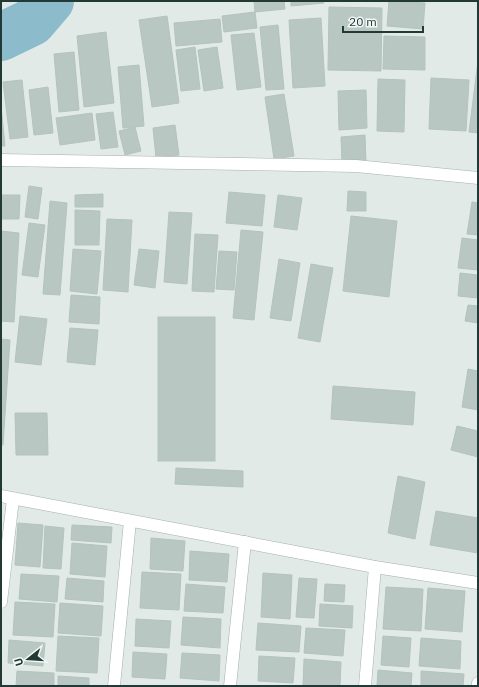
<svg xmlns="http://www.w3.org/2000/svg" width="479" height="687" font-family="'IBM Plex Sans',sans-serif">
	<style>
		.lines { fill: none; stroke-linecap: round; stroke-linejoin: round }
		.river { stroke: #8cbccb; stroke-width: 48 }
		.building { fill: #b9c7c3; stroke: #b4c3be }
		.minor-casing { stroke: #a4b1ae; stroke-width: 13 }
		.minor { stroke: #fff; stroke-width: 12 }
	</style>
	<rect width="100%" height="100%" fill="#e1eae7"/>
	<g class="lines">
		<path class="river" d="M1 37 32 22 50 1"/>
	</g>
	<g class="building">
		<path d="M254 1H284L285 9 255 12Z"/>
		<path d="M291 1H324V3L291 6Z"/>
		<path d="M389 1 425 3 423 29 387 26Z"/>
		<path d="M329 7 382 8 381 71 328 70Z"/>
		<path d="M255 12 257 28 224 32 222 16Z"/>
		<path d="M167 16 179 103 152 107 139 20Z"/>
		<path d="M321 18 325 86 293 88 289 20Z"/>
		<path d="M220 19 222 42 176 46 174 23Z"/>
		<path d="M278 25 284 89 266 90 260 27Z"/>
		<path d="M106 32 114 103 84 107 77 36Z"/>
		<path d="M254 33 261 87 237 90 231 35Z"/>
		<path d="M384 36 425 37V70L383 69Z"/>
		<path d="M195 47 200 89 181 91 176 50Z"/>
		<path d="M217 47 223 88 204 91 198 50Z"/>
		<path d="M74 52 79 110 59 112 54 54Z"/>
		<path d="M478 61V133L469 132Z"/>
		<path d="M139 65 144 126 123 128 118 67Z"/>
		<path d="M431 78 469 80 466 131 429 129Z"/>
		<path d="M378 79 405 80 404 132 377 131Z"/>
		<path d="M22 80 28 137 10 139 3 82Z"/>
		<path d="M48 87 53 133 34 135 29 90Z"/>
		<path d="M366 90 367 128 339 130 338 91Z"/>
		<path d="M284 94 294 156 274 159 265 97Z"/>
		<path d="M1 106 5 146H1Z"/>
		<path d="M113 112 118 147 101 149 96 114Z"/>
		<path d="M92 113 95 140 60 145 56 118Z"/>
		<path d="M175 125 179 155 156 158 153 128Z"/>
		<path d="M135 127 141 151 125 155 119 131Z"/>
		<path d="M365 135 366 162 342 163 341 137Z"/>
		<path d="M29 186 42 188 38 219 25 217Z"/>
		<path d="M348 191 366 192V211H347Z"/>
		<path d="M229 192 265 195 262 226 226 223Z"/>
		<path d="M103 194V207H75V195Z"/>
		<path d="M1 195H20L19 219H1Z"/>
		<path d="M278 195 302 198 297 230 274 227Z"/>
		<path d="M50 201 67 203 60 295 43 294Z"/>
		<path d="M472 202 478 203V235L467 234Z"/>
		<path d="M75 210 100 211 99 245H75Z"/>
		<path d="M169 212 192 213 187 284 164 282Z"/>
		<path d="M351 216 397 221 389 297 343 291Z"/>
		<path d="M107 219 132 220 128 292 103 290Z"/>
		<path d="M29 223 45 225 38 277 22 275Z"/>
		<path d="M241 230 263 232 254 320 233 318Z"/>
		<path d="M1 231 19 233 14 322 1 321Z"/>
		<path d="M195 234 218 235 214 292 192 291Z"/>
		<path d="M462 238 478 240V270L458 268Z"/>
		<path d="M73 249 101 251 97 294 70 291Z"/>
		<path d="M139 249 159 251 155 288 134 285Z"/>
		<path d="M219 251 237 252 234 290 216 289Z"/>
		<path d="M279 259 300 263 291 321 270 318Z"/>
		<path d="M311 264 333 268 320 342 298 338Z"/>
		<path d="M460 273 478 275V298L458 296Z"/>
		<path d="M71 295 100 297 99 324 69 322Z"/>
		<path d="M468 305 478 306V323L465 321Z"/>
		<path d="M20 316 47 319 41 365 15 362Z"/>
		<rect x="158" y="317" width="57" height="144"/>
		<path d="M70 328 98 330 95 365 67 362Z"/>
		<path d="M1 339 10 340 3 445H1Z"/>
		<path d="M468 369 478 371V410L462 407Z"/>
		<path d="M333 386 415 392 413 425 331 419Z"/>
		<path d="M15 413H47L48 455H16Z"/>
		<path d="M457 426 478 431V457L451 450Z"/>
		<path d="M176 468 243 471V487L175 484Z"/>
		<path d="M398 476 425 482 415 539 388 533Z"/>
		<path d="M436 511 478 518V553L430 545Z"/>
		<path d="M18 523 43 525 40 567 15 565Z"/>
		<path d="M72 525 112 527 111 543 71 540Z"/>
		<path d="M45 526 64 528 61 569 43 568Z"/>
		<path d="M151 538 185 541 183 571 150 569Z"/>
		<path d="M72 543 107 546 105 577 70 574Z"/>
		<path d="M190 551 229 554 227 582 189 580Z"/>
		<path d="M142 572 181 574 179 610 140 608Z"/>
		<path d="M263 573 292 575 290 619 261 617Z"/>
		<path d="M21 574 59 576 57 602 19 599Z"/>
		<path d="M67 578 104 581 103 602 65 599Z"/>
		<path d="M299 578 317 579 314 618 296 617Z"/>
		<path d="M186 584 225 587 223 613 184 611Z"/>
		<path d="M325 584 345 585 344 602 324 601Z"/>
		<path d="M386 587 423 589 421 631 383 629Z"/>
		<path d="M428 588 465 591 462 632 425 629Z"/>
		<path d="M15 602 55 604 53 637 13 635Z"/>
		<path d="M60 603 103 606 101 636 58 633Z"/>
		<path d="M320 604 353 606 352 628 319 626Z"/>
		<path d="M183 617 221 619 220 648 181 645Z"/>
		<path d="M136 619 171 621 169 648 135 646Z"/>
		<path d="M258 623 301 626 299 652 256 650Z"/>
		<path d="M306 628 345 630 343 656 304 653Z"/>
		<path d="M58 636 99 638 97 673 56 671Z"/>
		<path d="M383 636 411 638 409 667 381 665Z"/>
		<path d="M421 638 461 641 460 669 419 666Z"/>
		<path d="M9 640 45 643 43 666 8 663Z"/>
		<path d="M133 652 167 654 165 679 132 677Z"/>
		<path d="M182 653 220 655 219 681 180 678Z"/>
		<path d="M259 656 295 658 293 683 258 681Z"/>
		<path d="M304 659 341 662 340 686H303Z"/>
		<path d="M378 670 412 673 411 686H377Z"/>
		<path d="M17 671 54 673V686H16Z"/>
		<path d="M421 671 464 674 463 686H421Z"/>
		<path d="M58 676 89 678V686H58Z"/>
	</g>
	<g class="lines">
		<g class="minor-casing">
			<g id="minor">
				<path d="M1 160 356 166 478 178"/>
				<path d="M1 496 375 567 478 583"/>
				<path d="M1 602 13 499"/>
				<path d="M114 686 130 521"/>
				<path d="M230 686 245 542"/>
				<path d="M365 686 375 567"/>
				<path d="M478 686V683"/>
			</g>
		</g>
		<use href="#minor" class="minor"/>
	</g>
	<rect width="479" height="687" fill="none" stroke="#223935" stroke-width="4"/>
	<g transform="translate(28 659) rotate(253)" stroke="#f1f7f4" stroke-width="3" paint-order="stroke">
	<path d="M0-3L7 15L0 10L-7 15Z" fill="#223935"/>
	<text y="-6" font-size="11" font-weight="bold" text-anchor="middle" fill="#223935">U</text>
	</g>
	<path d="M343 26v6h80v-6" fill="none" stroke="#223935" stroke-width="2"/>
	<text x="349" y="26" font-size="12" fill="#223935" stroke="#f1f7f4" stroke-width="3" paint-order="stroke">20 m</text>
</svg>
